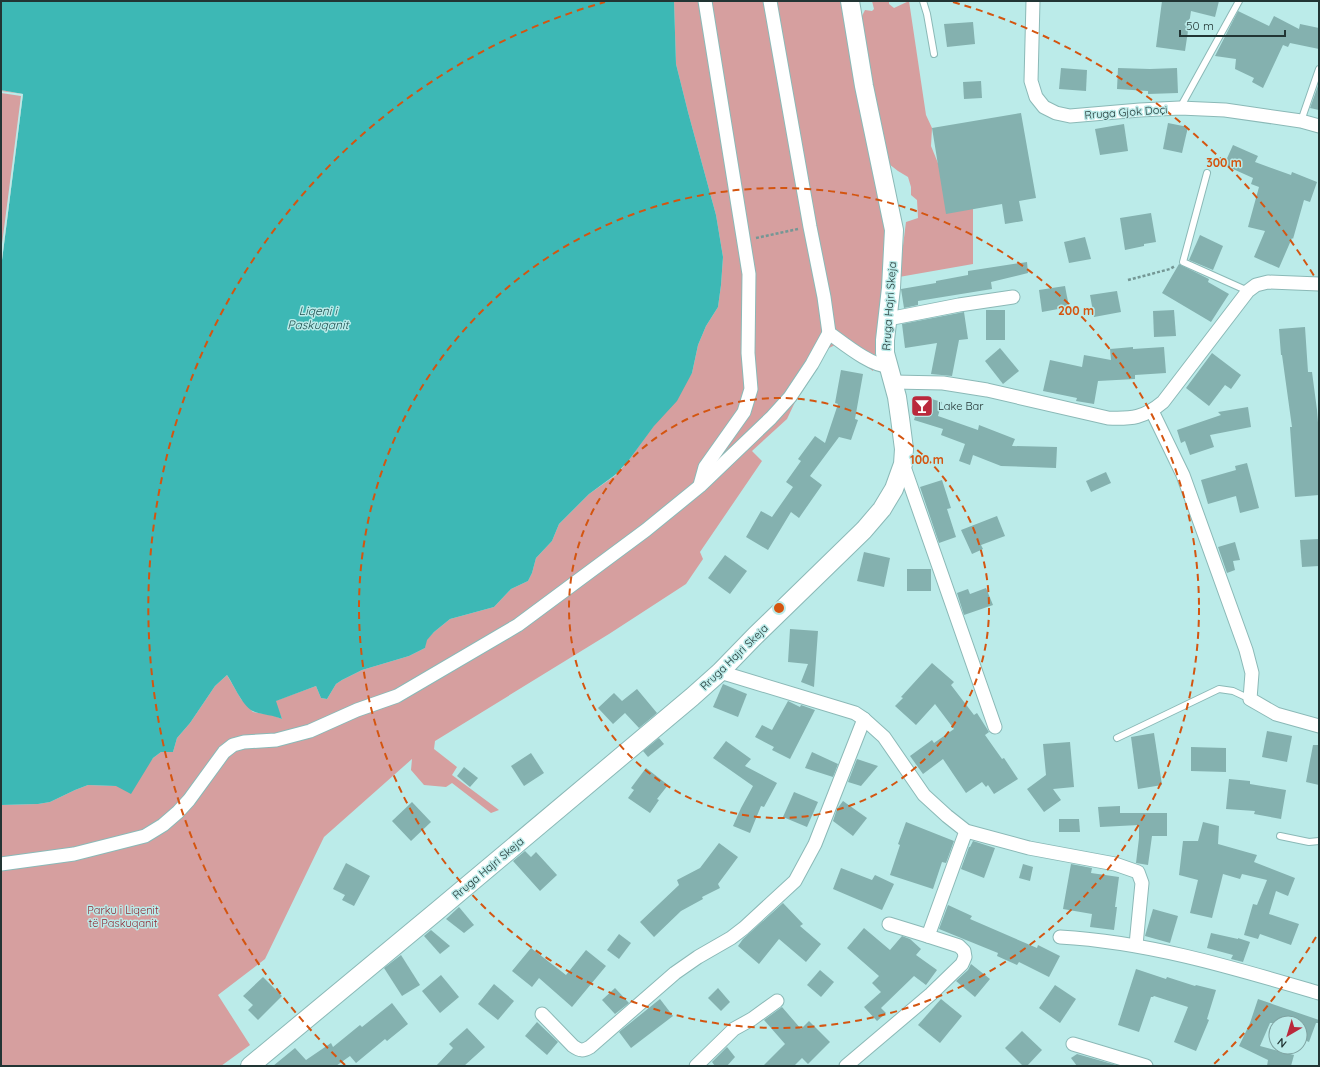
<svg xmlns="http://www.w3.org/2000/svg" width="1320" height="1067" font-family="Quicksand,sans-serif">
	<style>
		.green { fill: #d69f9f }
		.water { fill: #3db8b5 }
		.pier { fill: #bbebe9 }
		.building { fill: #84b1af }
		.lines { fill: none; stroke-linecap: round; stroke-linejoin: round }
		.lane-casing { stroke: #8bb9b7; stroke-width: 8 }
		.street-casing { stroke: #8bb9b7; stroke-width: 15 }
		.secondary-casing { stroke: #8bb9b7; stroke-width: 20 }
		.path { stroke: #749795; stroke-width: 2.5; stroke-dasharray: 3 2; stroke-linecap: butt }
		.lane { stroke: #fff; stroke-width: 6 }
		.street { stroke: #fff; stroke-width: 13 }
		.secondary { stroke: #fff; stroke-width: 18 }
		.ring { fill: none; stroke: #d45510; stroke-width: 2; stroke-dasharray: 7 5 }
		.labels { text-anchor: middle; stroke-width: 3; stroke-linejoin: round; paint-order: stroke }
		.street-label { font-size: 11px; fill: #223534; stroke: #bbebe9 }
		.poi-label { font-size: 11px; fill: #223534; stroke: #bbebe9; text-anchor: start }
		.park-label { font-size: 11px; fill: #8f2933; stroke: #bbebe9 }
		.water-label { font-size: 12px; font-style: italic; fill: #205352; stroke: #bbebe9 }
		.centre { fill: #d45510; stroke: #bbebe9; stroke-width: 2 }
		.ring-label { font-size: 12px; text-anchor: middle; font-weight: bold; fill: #d45510; stroke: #bbebe9; stroke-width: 3; stroke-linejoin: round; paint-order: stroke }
	</style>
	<rect width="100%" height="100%" fill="#bbebe9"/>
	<g class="green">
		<path d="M674 1H843L887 235 882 311 873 371 835 345 825 350 805 381 787 419 752 451 762 461 700 552 703 559 686 584 609 634 435 741 434 749 457 767 452 775 499 810 491 813 452 783 446 787 424 785 411 770 412 759 324 837 265 959 218 995 250 1045 221 1066H1V805L38 804 50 802 75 790 88 785 116 786 144 770 153 758 161 752H173L177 738 190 723 215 686 227 675 241 699 253 712 272 715 282 719 275 701 316 686 321 698 327 699 336 684 342 680 362 670 409 656 425 648 426 640 434 632 450 619 494 607 511 589 528 581 532 573 536 558 552 541 559 524 589 494 616 475 629 460 692 373 698 345 706 326 718 307 721 285 723 257 716 215 688 112 676 64Z"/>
		<path d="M872 1H889V4L894 8 909 1 926 115 932 128 931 146 953 200 973 206V264L899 277 906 222 918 218 917 200 911 195V187L908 177 898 171 889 164 881 122 871 82 861 18 865 10 872 11 874 9Z"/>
		<path d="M1 90 23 94 1 268Z"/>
	</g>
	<path class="water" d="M1 1H674L676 64 688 112 716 215 723 257 721 285 718 307 706 326 698 345 692 373 677 401 654 426 629 460 615 475 589 494 559 524 552 541 536 558 532 573 528 581 511 589 494 607 450 619 434 632 427 640 425 648 409 656 362 670 342 680 336 684 327 699 321 698 316 686 276 701 282 719C273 715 264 715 255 712 243 708 234 685 227 675L215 686 190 723 177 738 173 752H161L153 758 131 794 116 786 88 785 75 790 50 802 38 804 1 805V268L23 94 1 90Z"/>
	<path class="pier" d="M1 91 23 94 1 268V252L21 96 1 93Z"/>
	<g class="building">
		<path d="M1162 1H1219L1215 17 1191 11 1185 51 1156 47Z"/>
		<path d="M1238 11 1269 26 1274 16 1299 29 1300 24 1319 28V49L1290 43 1288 47 1283 45 1263 88 1252 82 1254 78 1235 69 1236 59 1215 56Z"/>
		<path d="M973 22 975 44 947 47 944 24Z"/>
		<path d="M1061 68 1087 70 1086 91 1059 89Z"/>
		<path d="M1118 68 1150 69 1177 68 1178 93 1148 94V91L1117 89Z"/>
		<path d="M981 81 982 98 964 99 963 82Z"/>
		<path d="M1319 83V110L1310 108Z"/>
		<path d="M1021 113 1036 198 1019 201 1023 221 1005 224 1002 204 946 214 932 128Z"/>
		<path d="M1168 123 1188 127 1182 153 1163 149Z"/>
		<path d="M1124 124 1128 151 1100 155 1095 129Z"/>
		<path d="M1233 145 1258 156 1255 162 1291 175 1292 172 1317 182 1310 202 1304 200 1293 239 1292 238 1279 268 1254 257 1265 231 1248 227 1259 187 1251 184 1253 178 1224 165Z"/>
		<path d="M1151 213 1156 242 1144 244V246L1125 250 1120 218Z"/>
		<path d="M1200 235 1223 246 1213 270 1189 260Z"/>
		<path d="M1085 237 1091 259 1069 263 1064 242Z"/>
		<path d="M1027 262 1028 273 991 282 992 289 918 301V305L904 308 901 289 936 283V281L968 275V271Z"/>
		<path d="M1179 264 1209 279 1208 282 1229 294 1211 322 1162 293Z"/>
		<path d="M1065 286 1069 307 1042 312 1039 290Z"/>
		<path d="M1117 291 1121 312 1094 317 1090 295Z"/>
		<rect x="986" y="310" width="19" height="30"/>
		<path d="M1174 310 1176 336 1154 337 1153 311Z"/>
		<path d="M964 312 968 339 959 340 952 376 931 374 937 343 905 348 902 324Z"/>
		<path d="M1305 327 1308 372H1312L1317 410 1319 435V495L1295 497 1290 427H1292L1282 355H1281L1279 329Z"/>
		<path d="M1133 347V349L1164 347 1166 373 1135 375V379L1098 381 1094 404 1076 401 1077 398 1043 391 1050 360 1082 367 1084 355 1111 360 1110 349Z"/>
		<path d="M1000 348 1019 371 1003 384 985 361Z"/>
		<path d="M1212 353 1241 375 1231 389 1225 385 1209 406 1186 388Z"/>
		<path d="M841 370 863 374 855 419 858 420 851 440 839 437 810 476 822 485 799 518 791 512 768 550 746 537 761 511 772 517 793 487 786 482 801 461 798 459 815 436 825 443 838 404 835 403Z"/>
		<path d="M921 396 942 402 938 416 978 430 979 425 1015 439 1012 446 1057 447 1056 468 1001 466 973 455 970 465 959 461 965 444 941 435 943 429 914 420Z"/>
		<path d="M1248 407 1251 427 1210 435 1214 447 1190 455 1185 441 1181 443 1177 430 1221 415 1218 412Z"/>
		<path d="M1247 463 1259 508 1240 513 1236 496 1208 504 1201 480 1236 470 1235 466Z"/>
		<path d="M1106 472 1111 483 1091 492 1086 481Z"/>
		<path d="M942 480 951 508 947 509 956 537 939 543 920 487Z"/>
		<path d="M997 516 1005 536 981 545 983 549 972 554 961 530Z"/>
		<path d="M1319 539V566L1302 567 1300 540Z"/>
		<path d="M1235 542 1240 560 1233 561 1235 570 1227 573 1218 547Z"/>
		<path d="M864 552 890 558 884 587 857 581Z"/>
		<path d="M725 555 747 571 730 594 708 578Z"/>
		<rect x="907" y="569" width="24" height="22"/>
		<path d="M986 588 993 605 964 615 957 593 968 589 970 594Z"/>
		<path d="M790 629 818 631 814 687 801 682 808 664 788 662Z"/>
		<path d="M932 663 954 682 951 685 974 715 977 713 989 732 985 735 1002 759 1004 758 1018 779 994 794 988 785 986 787 982 782 966 793 943 759 923 774 910 756 932 740 934 743 954 729 935 704 916 725 895 706 903 698 901 697Z"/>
		<path d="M723 684 747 694 738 717 713 707Z"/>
		<path d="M637 689 657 713 639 728 625 713 613 724 598 708 614 693 622 701Z"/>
		<path d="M788 701 800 707 801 705 815 710 790 759 772 750 774 747 755 737 762 725 772 730Z"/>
		<path d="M1267 731 1292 736 1287 762 1262 757Z"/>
		<path d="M1154 733 1162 785 1138 789 1131 737Z"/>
		<path d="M659 738 664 744 648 757 643 751Z"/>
		<path d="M726 741 751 759 745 766 777 783 764 807 761 806 750 833 733 826 741 808 753 786 713 758Z"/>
		<path d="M1070 742 1074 787 1053 789 1061 800 1044 812 1027 789 1046 775 1043 744Z"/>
		<path d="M1313 745H1319V785L1306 782Z"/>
		<path d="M1191 747 1226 748V772L1191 771Z"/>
		<path d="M812 752 838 764 833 777 805 768Z"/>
		<path d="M531 753 544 773 524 786 511 766Z"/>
		<path d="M857 759 878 766 861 786 848 782Z"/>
		<path d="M464 767 478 778 470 787 457 776Z"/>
		<path d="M646 768 668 785 657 799 659 800 650 813 628 798 634 790 631 788Z"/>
		<path d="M1229 779 1250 781V784L1286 790 1281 819 1254 814 1255 811 1226 809Z"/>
		<path d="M794 792 818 802 807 827 783 817Z"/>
		<path d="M843 801 867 818 853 836 833 821 837 809Z"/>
		<path d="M412 802 431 822 411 841 392 821Z"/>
		<path d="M1120 806V813H1167V836H1152L1148 865 1136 863 1139 838V825L1100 827 1098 807Z"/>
		<path d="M1059 819H1079L1080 832H1059Z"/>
		<path d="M906 822 954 841 946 863 942 862 933 889 890 875 900 845 898 844Z"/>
		<path d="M1203 822 1219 826 1218 844 1257 855 1254 862 1295 878 1288 896 1276 891 1269 914 1299 924 1291 945 1260 934 1258 939 1244 935 1253 904 1257 905 1267 880 1242 874 1240 879 1223 874 1212 918 1190 913 1198 880 1179 875 1183 841H1198Z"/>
		<path d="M973 841 995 848 984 878 961 869 969 847H970Z"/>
		<path d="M719 843 738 857 718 884 720 888 702 897 703 899 681 911 654 937 640 922 679 885 677 880 700 868Z"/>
		<path d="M525 851 531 857 536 852 557 875 540 891 513 861Z"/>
		<path d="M346 863 370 876 354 906 342 900 345 895 333 889Z"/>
		<path d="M1023 864 1033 867 1030 881 1019 878Z"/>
		<path d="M1071 864 1092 868 1091 873 1119 877 1115 907H1117L1114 930 1090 927 1092 914 1063 909Z"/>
		<path d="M841 868 872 880 875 875 894 884 882 910 833 889Z"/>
		<path d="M783 903 803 924 800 926 821 944 806 962 779 939 759 964 738 946 743 939Z"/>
		<path d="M948 905 972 916 970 919 1037 948 1038 945 1060 956 1049 977 1019 962 1017 965 997 956 998 953 939 929Z"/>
		<path d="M459 907 474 925 464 933 446 919Z"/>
		<path d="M1153 909 1178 916 1170 943 1145 936Z"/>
		<path d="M864 928 890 950 902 936 910 939 921 949 916 955 937 970 926 985 914 976 881 1008 886 1013 877 1021 864 1007 881 992 872 983 879 976 847 948Z"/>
		<path d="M431 930 450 946 440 954 424 936Z"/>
		<path d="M1211 933 1238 939V938L1250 942 1243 962 1231 959 1233 955 1207 948Z"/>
		<path d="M619 934 631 943 619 959 607 950Z"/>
		<path d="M531 948 566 975 586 950 606 966 572 1007 539 978 532 987 512 971Z"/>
		<path d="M401 955 420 985 402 996 384 968Z"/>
		<path d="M971 964 990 979 975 997 956 981 968 970Z"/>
		<path d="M1136 969 1166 979 1167 977 1195 986 1196 985 1216 990 1207 1019 1209 1020 1196 1051 1174 1042 1188 1007 1154 996 1153 997H1151L1139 1032 1118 1025Z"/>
		<path d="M820 970 834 982 821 997 807 985Z"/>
		<path d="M441 975 459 997 440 1013 422 991Z"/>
		<path d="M263 977 282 996 258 1020 248 1010 253 1005 243 996Z"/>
		<path d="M494 984 514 1001 498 1020 478 1004Z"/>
		<path d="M1055 985 1076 999 1060 1023 1039 1008Z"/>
		<path d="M615 988 629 1003 615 1014 602 1000Z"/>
		<path d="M718 988 730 1002 721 1011 708 998Z"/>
		<path d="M660 999 673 1016 631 1048 619 1032Z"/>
		<path d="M941 999 962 1016 940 1043 918 1025Z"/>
		<path d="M1258 999 1319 1020V1023H1316L1309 1042 1300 1038V1023H1270L1260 1046 1294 1055 1291 1066H1267L1268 1060 1239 1046 1250 1023Z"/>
		<path d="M392 1003 408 1024 387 1041 385 1039 356 1063 350 1056 336 1066H273L295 1048 306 1060 331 1043 333 1047 360 1025 362 1027Z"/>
		<path d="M782 1007 801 1029 809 1021 830 1042 808 1064 802 1058 794 1066H763L785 1044 764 1020Z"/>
		<path d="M537 1022 558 1042 547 1055 525 1036Z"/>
		<path d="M467 1028 485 1047 464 1066H436L453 1048 449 1044Z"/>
		<path d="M1022 1031 1042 1050 1027 1066H1023L1005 1048Z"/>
		<path d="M727 1047 735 1057 727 1066H715L712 1062Z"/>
		<path d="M1077 1054 1116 1065V1066H1077L1071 1058Z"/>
	</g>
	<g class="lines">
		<g class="lane-casing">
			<g id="lane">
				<path d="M923 1 927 14 934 54"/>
				<path d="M1180 108 1239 1"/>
				<path d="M1301 121 1319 69"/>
				<path d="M1207 173 1183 262 1248 291"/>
				<path d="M1117 738 1219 689 1233 691 1250 699"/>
				<path d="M1280 836 1309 842 1319 841"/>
			</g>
		</g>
		<g class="street-casing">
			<g id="street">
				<path d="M770 1 810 227 824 297 829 333C843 343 872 367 889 366"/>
				<path d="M1033 1 1031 81 1036 97 1044 107 1056 113 1070 116 1140 110 1180 108 1225 110 1301 121 1319 126"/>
				<path d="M888 319 959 305 1013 297"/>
				<path d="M893 382 943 383 987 390 1108 418C1132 419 1144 418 1163 402L1248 291 1256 285 1268 282 1319 284"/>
				<path d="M1152 411 1183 475 1246 650 1252 673 1250 699 1276 714 1319 726"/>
				<path d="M903 464 995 727"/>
				<path d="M700 485 705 467 744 412 751 389 748 353 749 274 705 1"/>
				<path d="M720 672 855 713 864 719 884 737 924 795 947 816 966 831 1029 848 1115 864 1138 872 1142 883 1136 945"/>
				<path d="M1 864 74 854 145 836 163 825 178 812 189 800 224 752 233 745 244 742 276 740 310 731 357 710 397 696 518 625 646 530 700 486 771 418 790 397 812 364 829 333"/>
				<path d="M889 924 928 936"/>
				<path d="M1060 937C1149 942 1234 968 1319 993"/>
				<path d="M542 1014 573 1046C580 1051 583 1051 590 1047L675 973 698 957 731 938 744 928 795 881 815 844 864 719"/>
				<path d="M1073 1044 1146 1066"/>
				<path d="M696 1066 734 1029 752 1019 777 1001"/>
				<path d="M846 1066 931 994 962 964 965 957 964 951 959 946 928 936 966 831"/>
			</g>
		</g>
		<g class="secondary-casing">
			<path id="secondary" d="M250 1066 437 911 692 697 720 672 755 636 864 530 882 509 894 489 903 464 904 449 900 418 897 397 885 353V340L891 288 894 230 864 86 850 1"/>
		</g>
		<g class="path">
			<path d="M756 238 798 229"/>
			<path d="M1128 280 1170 269 1175 266"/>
		</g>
		<use href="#lane" class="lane"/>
		<use href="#street" class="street"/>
		<use href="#secondary" class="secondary"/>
	</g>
	<g class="ring">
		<circle cx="779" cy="608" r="210"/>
		<circle cx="779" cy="608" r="420"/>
		<path d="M1316 937A630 630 0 0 1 1213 1065M345 1065A630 630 0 0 1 605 2M953 2A630 630 0 0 1 1316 279"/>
	</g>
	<defs>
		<g id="bar-square" transform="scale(1.15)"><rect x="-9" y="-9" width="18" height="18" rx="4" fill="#ba293c" stroke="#bbebe9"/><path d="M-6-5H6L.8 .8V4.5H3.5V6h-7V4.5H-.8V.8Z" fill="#fff"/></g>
	</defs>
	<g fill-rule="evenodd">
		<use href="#bar-square" x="922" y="406"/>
	</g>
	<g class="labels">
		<g class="street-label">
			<text transform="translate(1126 112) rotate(-4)" y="4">Rruga Gjok Doçi</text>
			<text transform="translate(889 306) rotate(-86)" y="4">Rruga Hajri Skeja</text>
			<text transform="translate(734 657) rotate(-44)" y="4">Rruga Hajri Skeja</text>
			<text transform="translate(488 868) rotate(-40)" y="4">Rruga Hajri Skeja</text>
		</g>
		<g class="poi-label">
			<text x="938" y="410">Lake Bar</text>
		</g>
		<g class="park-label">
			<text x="123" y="914">Parku i Liqenit<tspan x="123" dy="13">të Paskuqanit</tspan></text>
		</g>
		<g class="water-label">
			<text x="318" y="315">Liqeni i<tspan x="318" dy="14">Paskuqanit</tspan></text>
		</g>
	</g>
	<circle cx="779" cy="608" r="6" class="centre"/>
	<g class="ring-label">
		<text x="1224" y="167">300 m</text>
		<text x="1076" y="315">200 m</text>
		<text x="927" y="464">100 m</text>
	</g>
	<rect width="1320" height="1067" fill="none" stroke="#223534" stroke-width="4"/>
	<g transform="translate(1288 1035) rotate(218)"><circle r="19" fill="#bbebe9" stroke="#7ea2a1"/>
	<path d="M0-3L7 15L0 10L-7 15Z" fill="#ba293c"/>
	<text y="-6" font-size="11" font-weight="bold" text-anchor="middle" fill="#223534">N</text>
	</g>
	<path d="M1180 30v6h105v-6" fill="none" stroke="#223534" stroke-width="2"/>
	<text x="1186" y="30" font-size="12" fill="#223534" stroke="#bbebe9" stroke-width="3" paint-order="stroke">50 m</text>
</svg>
